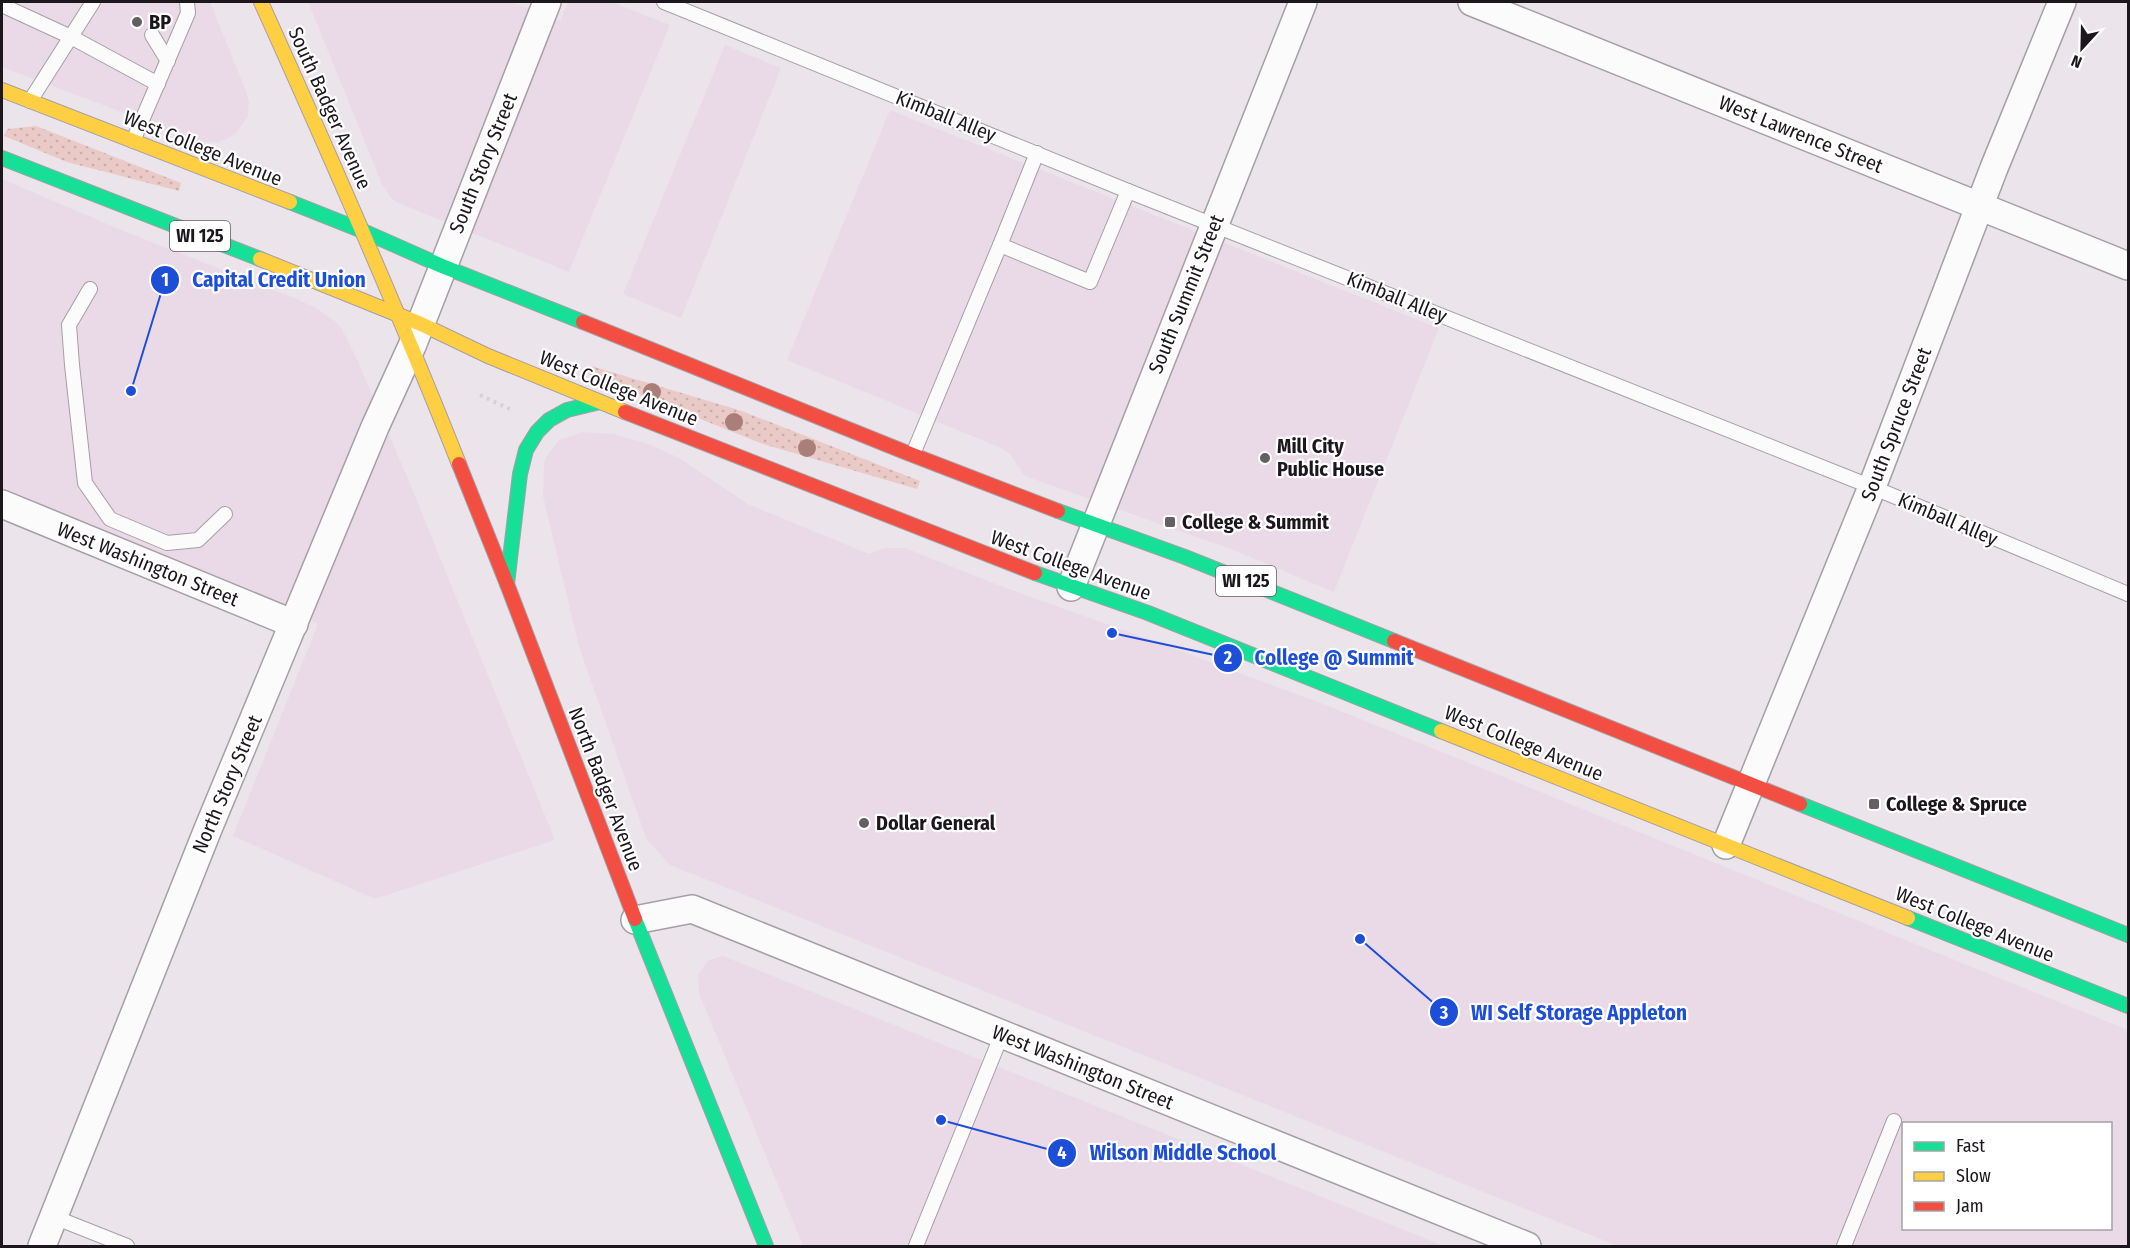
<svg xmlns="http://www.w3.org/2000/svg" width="2130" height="1248" font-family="'Fira Sans Condensed',sans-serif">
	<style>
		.built { fill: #eadae8; fill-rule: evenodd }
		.green { fill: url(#green-dots) }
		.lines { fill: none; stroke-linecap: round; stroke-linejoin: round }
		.lane-casing { stroke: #a59fa5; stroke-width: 16 }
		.street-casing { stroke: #a59fa5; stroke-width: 30 }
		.fast-casing { stroke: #a59fa5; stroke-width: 16 }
		.slow-casing { stroke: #a59fa5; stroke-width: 16 }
		.jam-casing { stroke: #a59fa5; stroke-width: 16 }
		.path { stroke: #d5d2d5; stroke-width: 4; stroke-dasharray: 3 4.5; stroke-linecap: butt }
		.lane { stroke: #fcfbfc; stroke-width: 14 }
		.street { stroke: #fcfbfc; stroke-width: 27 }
		.fast { stroke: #16e098; stroke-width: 14 }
		.slow { stroke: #ffcf43; stroke-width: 14 }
		.jam { stroke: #f24e42; stroke-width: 14 }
		.tree { fill: #aa7f7a }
		.poi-dot { fill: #655f64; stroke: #fff; stroke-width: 2 }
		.labels { text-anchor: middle; stroke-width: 4.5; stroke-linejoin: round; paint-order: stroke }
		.shield { fill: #fff; stroke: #605d60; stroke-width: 1.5 }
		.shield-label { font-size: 18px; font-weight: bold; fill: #1c171c }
		.poi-label { font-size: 20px; font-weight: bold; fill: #1c171c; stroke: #fff; text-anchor: start }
		.street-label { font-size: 20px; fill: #1c171c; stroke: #fff }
		.leader { fill: none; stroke: #1d4ed8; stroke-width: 2 }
		.callout-dot { fill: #1d4ed8; stroke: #fff; stroke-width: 2 }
		.mark-label { font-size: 18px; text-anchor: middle; font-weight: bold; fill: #fff }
		.callout-label { font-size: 21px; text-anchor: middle; font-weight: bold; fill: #1d4ed8; stroke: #fff; stroke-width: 4.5; stroke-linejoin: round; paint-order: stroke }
	</style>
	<defs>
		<pattern id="green-dots" width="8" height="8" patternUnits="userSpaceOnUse" patternTransform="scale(1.5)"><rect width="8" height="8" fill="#eacac6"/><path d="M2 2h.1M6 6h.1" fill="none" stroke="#c8adaa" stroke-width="1.8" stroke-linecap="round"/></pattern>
	</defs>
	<rect width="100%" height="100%" fill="#ece4eb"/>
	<g class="built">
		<path d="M2 2H210L244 86 249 102 248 116 236 133 229 138 218 142H201L2 67Z"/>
		<path d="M308 2H511L560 21 568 2H612L670 25 569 272 396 202 390 197 382 184Z"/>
		<path d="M725 45 781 68 681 318 623 294Z"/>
		<path d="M890 110 1439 328 1334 592 1233 550 1025 476 1009 453 1001 448 787 360Z"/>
		<path d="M2 179 124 231 297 299 319 310 335 321 342 329 356 357 413 491 555 840 375 899 233 836 318 624 2 496Z"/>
		<path d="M583 432 614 434 651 445 679 458 748 504 869 554 884 548H905L1006 588 1173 648 1326 705 2128 1030V1246H1618L670 865 646 838 579 647 543 496 544 463 548 454 559 440ZM1904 1124H2110V1228H1904Z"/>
		<path d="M723 956 1444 1246H803L699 993 698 974 709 960Z"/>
	</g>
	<g class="green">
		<path d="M36 126 181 183 179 191 67 162 4 136 7 129Z"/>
		<path d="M591 366 742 411 920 481 917 489 763 444 588 374Z"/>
	</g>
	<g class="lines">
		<g class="lane-casing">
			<g id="lane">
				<path d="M2 2 6 7 71 37 158 84"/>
				<path d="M664 2 1128 191 1872 487 2128 594"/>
				<path d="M152 35 168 61"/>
				<path d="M30 101 93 2"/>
				<path d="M133 141 188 13 187 2"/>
				<path d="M1037 153 1000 245 1090 282 1128 191"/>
				<path d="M90 289 69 325 72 365 85 483 110 519 167 543 198 540 225 514"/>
				<path d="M913 454 1000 245"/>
				<path d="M54 1217 127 1246"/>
				<path d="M916 1246 1002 1034"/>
				<path d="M1844 1246 1894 1121"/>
			</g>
		</g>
		<g class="street-casing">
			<g id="street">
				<path d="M1472 2 2128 266"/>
				<path d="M2 504 294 624"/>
				<path d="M1071 587 1303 2"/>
				<path d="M1726 845 1872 487 1994 168 2062 2"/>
				<path d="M635 920 692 909 1527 1246"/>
				<path d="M42 1246 208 829 375 427 412 346 547 2"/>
			</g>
		</g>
		<g class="fast-casing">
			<g id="fast">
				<path d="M2 158 260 259"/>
				<path d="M290 202 363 231 442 266 583 322"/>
				<path d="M1058 511 1185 557 1394 641"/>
				<path d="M1035 573 1148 613 1441 731"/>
				<path d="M507 584 520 474 526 450 537 432 549 420 567 410 600 402"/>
				<path d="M1800 804 2128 935"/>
				<path d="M1908 918 2128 1006"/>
				<path d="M635 919 766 1246"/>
			</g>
		</g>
		<g class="slow-casing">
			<g id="slow">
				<path d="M261 2C330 155 397 308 459 464"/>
				<path d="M2 90 290 202"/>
				<path d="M260 259 421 324 488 356 625 412"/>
				<path d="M1441 731 1908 918"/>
			</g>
		</g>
		<g class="jam-casing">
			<g id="jam">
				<path d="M583 322 905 452 1058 511"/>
				<path d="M625 412 1035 573"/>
				<path d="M459 464 507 584 635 919"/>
				<path d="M1394 641 1800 804"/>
			</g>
		</g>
		<path class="path" d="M480 395 512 410"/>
		<use href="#lane" class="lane"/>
		<use href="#street" class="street"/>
		<use href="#fast" class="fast"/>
		<use href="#slow" class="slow"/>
		<use href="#jam" class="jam"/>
	</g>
	<g class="tree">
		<circle cx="652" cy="392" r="9"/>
		<circle cx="734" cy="422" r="9"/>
		<circle cx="807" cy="448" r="9"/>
	</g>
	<g class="poi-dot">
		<circle cx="137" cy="22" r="6"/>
		<circle cx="1265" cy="458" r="6"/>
		<rect x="1164" y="516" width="12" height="12" rx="3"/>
		<rect x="1868" y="798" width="12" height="12" rx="3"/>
		<circle cx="864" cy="823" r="6"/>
	</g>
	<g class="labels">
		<g class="shield">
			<rect x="170" y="221" width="60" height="30" rx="4.5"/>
			<rect x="1216" y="566" width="60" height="30" rx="4.5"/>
		</g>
		<g class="shield-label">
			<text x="200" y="242">WI 125</text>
			<text x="1246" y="587">WI 125</text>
		</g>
		<g class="poi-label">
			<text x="149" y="29">BP</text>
			<text x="1277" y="453">Mill City<tspan x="1277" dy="23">Public House</tspan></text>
			<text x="1182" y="529">College &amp; Summit</text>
			<text x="1886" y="811">College &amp; Spruce</text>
			<text x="876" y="830">Dollar General</text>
		</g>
		<g class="street-label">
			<text transform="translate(330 108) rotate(66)" y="7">South Badger Avenue</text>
			<text transform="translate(946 116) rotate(22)" y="7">Kimball Alley</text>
			<text transform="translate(1801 134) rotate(22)" y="7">West Lawrence Street</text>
			<text transform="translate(203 148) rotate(22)" y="7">West College Avenue</text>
			<text transform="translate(483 163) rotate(-68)" y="7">South Story Street</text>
			<text transform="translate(1186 294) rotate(-68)" y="7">South Summit Street</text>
			<text transform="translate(1397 297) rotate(22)" y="7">Kimball Alley</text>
			<text transform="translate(619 388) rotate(22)" y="7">West College Avenue</text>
			<text transform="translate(1896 424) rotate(-69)" y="7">South Spruce Street</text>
			<text transform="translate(1948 519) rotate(23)" y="7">Kimball Alley</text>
			<text transform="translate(148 564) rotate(22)" y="7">West Washington Street</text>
			<text transform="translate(1071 565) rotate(20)" y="7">West College Avenue</text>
			<text transform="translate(1524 743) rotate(22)" y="7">West College Avenue</text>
			<text transform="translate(227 784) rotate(-67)" y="7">North Story Street</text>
			<text transform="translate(606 789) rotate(69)" y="7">North Badger Avenue</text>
			<text transform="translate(1975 924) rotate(22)" y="7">West College Avenue</text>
			<text transform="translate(1083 1067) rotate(22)" y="7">West Washington Street</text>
		</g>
	</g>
	<path class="leader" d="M131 391L165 280M1112 633L1228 658M1360 939L1444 1012M941 1120L1062 1153"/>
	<g class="callout-dot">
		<circle cx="131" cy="391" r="6"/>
		<circle cx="1112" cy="633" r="6"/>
		<circle cx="1360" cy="939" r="6"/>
		<circle cx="941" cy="1120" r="6"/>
		<circle cx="165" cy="280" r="15"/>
		<circle cx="1228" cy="658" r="15"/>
		<circle cx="1444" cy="1012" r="15"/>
		<circle cx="1062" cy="1153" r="15"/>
	</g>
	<g class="mark-label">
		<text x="165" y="286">1</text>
		<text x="1228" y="664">2</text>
		<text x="1444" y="1019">3</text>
		<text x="1062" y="1159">4</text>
	</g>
	<g class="callout-label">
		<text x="279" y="287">Capital Credit Union</text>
		<text x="1334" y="665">College @ Summit</text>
		<text x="1579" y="1020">WI Self Storage Appleton</text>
		<text x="1183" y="1160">Wilson Middle School</text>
	</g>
	<rect width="2130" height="1248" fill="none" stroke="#1c171c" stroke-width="6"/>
	<rect x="1902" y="1122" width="210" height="108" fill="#ffffff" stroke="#a4a2a4" stroke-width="1.5"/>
	<rect x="1914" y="1142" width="30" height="9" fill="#16e098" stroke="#a4a2a4" stroke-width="1.5"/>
	<text x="1956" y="1152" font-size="18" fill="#1c171c">Fast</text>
	<rect x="1914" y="1172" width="30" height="9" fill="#ffcf43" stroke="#a4a2a4" stroke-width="1.5"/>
	<text x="1956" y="1182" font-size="18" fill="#1c171c">Slow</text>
	<rect x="1914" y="1202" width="30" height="9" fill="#f24e42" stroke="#a4a2a4" stroke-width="1.5"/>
	<text x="1956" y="1212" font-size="18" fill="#1c171c">Jam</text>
	<g transform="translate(2082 48) rotate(202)" stroke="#ffffff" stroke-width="4.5" paint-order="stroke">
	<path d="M0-4.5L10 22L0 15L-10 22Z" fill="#1c171c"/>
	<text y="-9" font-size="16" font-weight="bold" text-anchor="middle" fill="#1c171c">N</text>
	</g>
</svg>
